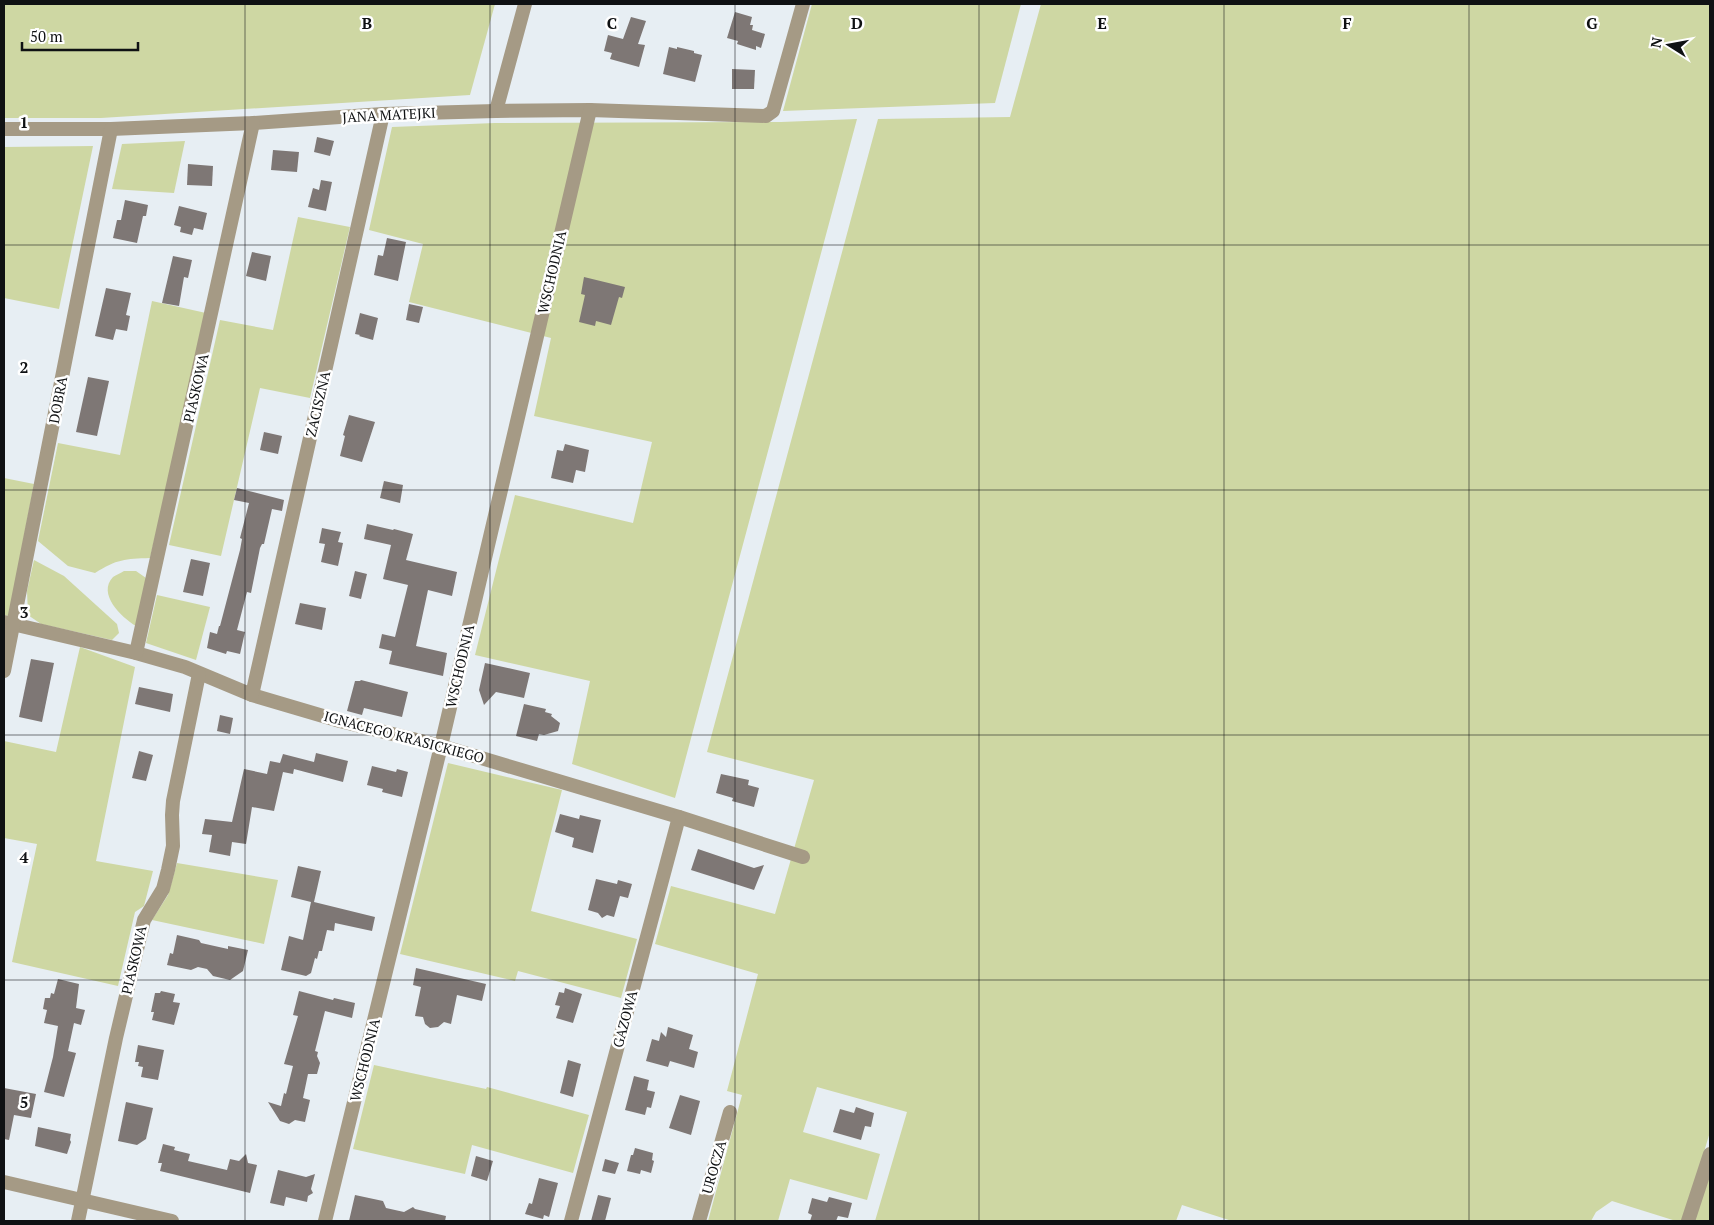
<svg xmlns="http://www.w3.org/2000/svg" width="1714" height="1225" font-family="'PT Serif',serif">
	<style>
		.green { fill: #ced7a3 }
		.building { fill: #7e7775 }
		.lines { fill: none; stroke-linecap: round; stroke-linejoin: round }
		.street { stroke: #a59a85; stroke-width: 14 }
		.grid { fill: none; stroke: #0f1113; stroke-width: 1; stroke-opacity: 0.55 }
		.labels { text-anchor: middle; stroke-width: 5; stroke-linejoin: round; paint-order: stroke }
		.street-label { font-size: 14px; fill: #0f1113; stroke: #fff }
		.grid-label { font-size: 16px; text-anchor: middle; font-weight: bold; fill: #0f1113; stroke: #fff; stroke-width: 5; stroke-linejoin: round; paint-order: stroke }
	</style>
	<rect width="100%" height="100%" fill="#e7eef3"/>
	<g class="green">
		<path d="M4 4H495L470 95 101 118H4Z"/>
		<path d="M812 4H1021L995 103 783 111Z"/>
		<path d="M1041 4H1710V1132L1683 1221H1676L1612 1201 1596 1212 1591 1221H1232L1182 1205 1176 1221H875L907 1112 817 1087 803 1132 880 1154 867 1200 790 1179 778 1221H708L742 1095 727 1091 758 974 655 944 671 886 775 914 814 780 707 752 878 119 1010 117Z"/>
		<path d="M857 119 675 798 572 764 590 681 475 655 515 495 633 523 652 442 534 416 551 338 409 302 423 244 369 230 392 127 495 123 781 122Z"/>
		<path d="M185 141 174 193 112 189 122 144Z"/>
		<path d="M93 146 59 309 4 298V147Z"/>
		<path d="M298 217 350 227 310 398 260 388 221 556 169 545 220 320 273 330Z"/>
		<path d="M152 301 206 313 181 428 150 558C125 559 117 559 95 573L68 566 38 541 58 443 120 455Z"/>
		<path d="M4 478 34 484 9 616 4 615Z"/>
		<path d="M34 560 64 576 117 624 119 633 112 640 41 624 28 615 27 591Z"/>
		<path d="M124 571H136L146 578 136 626C121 617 97 594 113 577 116 575 121 573 124 571Z"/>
		<path d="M157 595 210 607 196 660 146 643Z"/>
		<path d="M80 647 135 667 96 861 153 871 144 906 135 912 118 986 12 962 37 844 4 838V741L56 752Z"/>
		<path d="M448 763 562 790 531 911 637 939 621 998 518 971 515 981 400 954Z"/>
		<path d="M177 863 278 880 264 944 152 920 168 895Z"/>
		<path d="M374 1065 486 1089 487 1087 589 1115 573 1173 472 1145 465 1174 353 1149Z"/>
		<path d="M1710 1171V1221H1693Z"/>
	</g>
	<g class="building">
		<path d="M735 12 752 17 750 25H753L752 30 765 34 761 48 756 46V50L737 44 738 41 727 38Z"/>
		<path d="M631 17 646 21 638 44 645 45 639 67 610 59 612 53 604 51 608 35 623 39Z"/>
		<path d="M669 47 677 49V47L694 51V53L702 55 695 82 663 74Z"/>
		<path d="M732 69 755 70 754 89H732Z"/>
		<path d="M317 137 334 141 330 156 314 152Z"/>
		<path d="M273 150 299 152 297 172 271 170Z"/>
		<path d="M188 164 213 166 212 186 187 185Z"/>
		<path d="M321 180 332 182 326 211 308 207 313 188 319 190Z"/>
		<path d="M125 200 148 205 146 216H143L137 243 113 238 117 220H121Z"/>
		<path d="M179 206 207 213 203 230 194 228 192 235 180 232 181 227 174 225Z"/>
		<path d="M387 238 406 242 398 281 374 275 378 255 383 256Z"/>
		<path d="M252 252 271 256 266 281 246 276Z"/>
		<path d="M173 256 192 260 188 278 184 277 179 306 162 303Z"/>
		<path d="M584 277 625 287 622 298 619 297 611 325 596 321 595 326 579 322 585 295 581 294Z"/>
		<path d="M106 288 131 293 126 315 130 316 127 331 116 329 113 340 95 336Z"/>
		<path d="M409 304 423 307 419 323 406 320Z"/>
		<path d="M360 313 378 318 373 340 359 336 360 335 355 334Z"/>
		<path d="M88 377 109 381 97 436 76 432Z"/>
		<path d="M349 415 375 422 362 462 340 456 345 436 343 435Z"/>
		<path d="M264 432 282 436 278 454 260 450Z"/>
		<path d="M565 444 589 450 585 472 576 470 573 483 551 478 557 450 563 451Z"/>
		<path d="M384 481 403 485 400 503 380 498Z"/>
		<path d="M237 488 284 500 282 511 272 509 264 544H262L260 548 251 593 247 592 237 630 245 632 240 654 227 651 226 654 207 648 210 632 217 634 219 626H220L240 550 242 539 240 538 249 503 234 500Z"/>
		<path d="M367 524 393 530 394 529 413 534 406 560 457 572 452 596 428 590 416 646 447 653 443 676 389 664 392 651 379 648 382 634 395 637 408 585 383 579 391 545 364 539Z"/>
		<path d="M322 528 341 532 338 542 343 543 338 566 321 562 325 544 319 543Z"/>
		<path d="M191 559 210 563 203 596 183 592Z"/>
		<path d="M355 571 367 574 361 599 349 596Z"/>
		<path d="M300 603 326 608 322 630 295 624Z"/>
		<path d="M31 659 54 663 42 722 19 717Z"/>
		<path d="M485 663 530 673 524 698 496 692 484 705 479 690Z"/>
		<path d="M361 680 408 692 402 717 364 708 362 715 347 711 355 681H360Z"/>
		<path d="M139 687 173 694 170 712 135 704Z"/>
		<path d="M524 704 546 709 545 712 552 714 551 716 560 723 558 731 544 735 539 734 537 741 516 736Z"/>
		<path d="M220 715 233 718 230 734 217 731Z"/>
		<path d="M139 751 153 755 146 781 132 778Z"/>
		<path d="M316 753 348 761 343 782 294 769 293 774 283 772 274 811 252 807 246 844 232 842 230 856 209 852 212 835 202 834 205 819 232 822 244 769 267 774 270 761 280 763 283 754 314 762Z"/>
		<path d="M372 766 396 772 397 769 408 772 402 797 382 792 383 789 367 785Z"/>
		<path d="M721 774 749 780 748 785 759 788 754 807 732 801 733 798 716 793Z"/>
		<path d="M560 814 579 819 580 815 601 820 593 853 572 847 574 838 555 832Z"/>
		<path d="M698 849 754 868 764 865 754 890 691 870Z"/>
		<path d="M298 866 321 871 314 902 375 917 372 931 335 923 334 931 327 930 322 951H319L317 959 315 958 311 973 306 976 281 970 289 936 303 940 311 902 291 897Z"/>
		<path d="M596 879 617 884 618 880 632 884 628 898 620 896 614 917 607 915 602 918 598 913 588 910Z"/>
		<path d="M177 935 199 940 201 943 228 949V946L248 950 243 971 230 980 213 976 207 969 198 967 191 970 167 965 170 953 173 954Z"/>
		<path d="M416 968 486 984 482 1001 457 995 451 1024 444 1022 438 1027 430 1028 425 1024 423 1017 415 1016 421 987 413 985Z"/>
		<path d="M58 979 79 984 76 1008 85 1010 81 1025 74 1023 68 1051 76 1053 64 1097 44 1092 53 1057 58 1026 44 1023 47 1010 43 1009 45 998H50L51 993 54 994Z"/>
		<path d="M565 988 582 994 573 1023 556 1018 560 1006 555 1005 559 992 564 993Z"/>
		<path d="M161 991 175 994 173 1002 180 1003 174 1025 152 1020 154 1012H151L155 993H160Z"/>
		<path d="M299 991 333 1000 334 998 355 1003 352 1018 325 1011 315 1051 318 1052 317 1056 320 1063 317 1074H308L303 1098 310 1100 305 1122 295 1120 289 1124 280 1121 268 1102 281 1106 284 1093 286 1094 293 1066 284 1064 298 1016 293 1015Z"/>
		<path d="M668 1027 693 1035 689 1049 698 1052 694 1068 670 1061 668 1067 646 1061 652 1039 659 1041 661 1032 666 1037Z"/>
		<path d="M138 1045 164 1050 158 1080 141 1077 143 1067 138 1066 139 1062H135Z"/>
		<path d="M568 1060 581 1064 573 1097 560 1093Z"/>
		<path d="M634 1076 649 1080 647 1090 655 1092 651 1108 647 1107 645 1115 625 1110Z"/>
		<path d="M4 1088 36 1094 31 1118 14 1115 9 1140 4 1139Z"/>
		<path d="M680 1095 700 1101 691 1135 669 1128Z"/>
		<path d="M126 1102 153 1108 146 1139 137 1145 118 1141Z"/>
		<path d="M856 1107 874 1113 871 1127 865 1126 861 1140 833 1132 840 1109 854 1113Z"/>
		<path d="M38 1127 71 1134 70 1140 71 1142 67 1154 35 1146Z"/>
		<path d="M163 1144 175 1147 174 1150 190 1154 188 1161 227 1170 230 1159 239 1161 246 1154 248 1163 257 1165 250 1193 160 1171 162 1163H158Z"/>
		<path d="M635 1148 653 1153 652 1160 654 1161 651 1173 641 1170 640 1174 627 1171 631 1155H633Z"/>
		<path d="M476 1156 493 1161 487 1181 471 1176Z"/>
		<path d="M605 1159 619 1163 615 1174 602 1171Z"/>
		<path d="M278 1170 306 1177 315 1174 311 1189 313 1193 308 1196 307 1202 286 1197 284 1206 270 1203Z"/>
		<path d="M539 1178 558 1183 549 1217 544 1215 543 1219 525 1214 529 1203 532 1204Z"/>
		<path d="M355 1195 383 1201 386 1208 404 1212 413 1207 415 1209 446 1216 445 1221H349Z"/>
		<path d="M598 1195 611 1198 605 1221H591Z"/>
		<path d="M829 1197 852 1203 848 1218 838 1216 836 1221H810L812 1215 808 1213 812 1198 827 1202Z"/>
	</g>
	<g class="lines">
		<g class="street">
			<path d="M496 111 525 4"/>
			<path d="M4 129H111L253 123 383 114 496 111 590 110 766 116 773 111 803 4"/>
			<path d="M4 622 136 653 185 667 252 695 340 721 441 746 679 817 803 857"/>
			<path d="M136 653 253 123"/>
			<path d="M4 671 111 129"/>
			<path d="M252 695 383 114"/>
			<path d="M4 1182 172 1221"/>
			<path d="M78 1221 116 1038 144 920 163 889 168 870 173 846 172 815 173 801 199 674"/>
			<path d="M325 1221 441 746 590 110"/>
			<path d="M571 1221 679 817"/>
			<path d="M699 1221 730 1112"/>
			<path d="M1688 1221 1710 1154"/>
		</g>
	</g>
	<path class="grid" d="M245 4V1221M490 4V1221M735 4V1221M979 4V1221M1224 4V1221M1469 4V1221M4 245H1710M4 490H1710M4 735H1710M4 980H1710"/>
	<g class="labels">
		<g class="street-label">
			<text transform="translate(389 115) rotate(-3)" y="5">JANA MATEJKI</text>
			<text transform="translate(552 272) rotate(-77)" y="5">WSCHODNIA</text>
			<text transform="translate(196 388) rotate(-77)" y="5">PIASKOWA</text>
			<text transform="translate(58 400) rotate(-79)" y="5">DOBRA</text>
			<text transform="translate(318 404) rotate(-77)" y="5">ZACISZNA</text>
			<text transform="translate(460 666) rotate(-77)" y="5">WSCHODNIA</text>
			<text transform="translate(404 737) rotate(15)" y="5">IGNACEGO KRASICKIEGO</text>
			<text transform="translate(134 960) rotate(-77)" y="5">PIASKOWA</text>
			<text transform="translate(625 1019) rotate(-75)" y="5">GAZOWA</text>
			<text transform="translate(365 1060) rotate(-76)" y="5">WSCHODNIA</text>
			<text transform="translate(714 1167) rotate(-74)" y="5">UROCZA</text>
		</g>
	</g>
	<g class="grid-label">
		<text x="367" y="29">B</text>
		<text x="612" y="29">C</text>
		<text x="857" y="29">D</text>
		<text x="1102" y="29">E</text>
		<text x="1347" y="29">F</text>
		<text x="1592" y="29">G</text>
		<text x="24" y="128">1</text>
		<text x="24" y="373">2</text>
		<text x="24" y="618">3</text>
		<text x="24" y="863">4</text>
		<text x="24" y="1108">5</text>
	</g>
	<rect width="1714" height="1225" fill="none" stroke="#0f1113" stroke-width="10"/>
	<g transform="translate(1669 45) rotate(281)" stroke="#ffffff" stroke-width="4" paint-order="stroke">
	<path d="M0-4L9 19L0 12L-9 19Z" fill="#0f1113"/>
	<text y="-8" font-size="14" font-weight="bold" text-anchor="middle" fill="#0f1113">N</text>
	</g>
	<path d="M22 42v8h116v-8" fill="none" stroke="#0f1113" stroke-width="2.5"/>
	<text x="30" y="42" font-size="15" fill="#0f1113" stroke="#ffffff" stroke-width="4" paint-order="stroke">50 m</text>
</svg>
